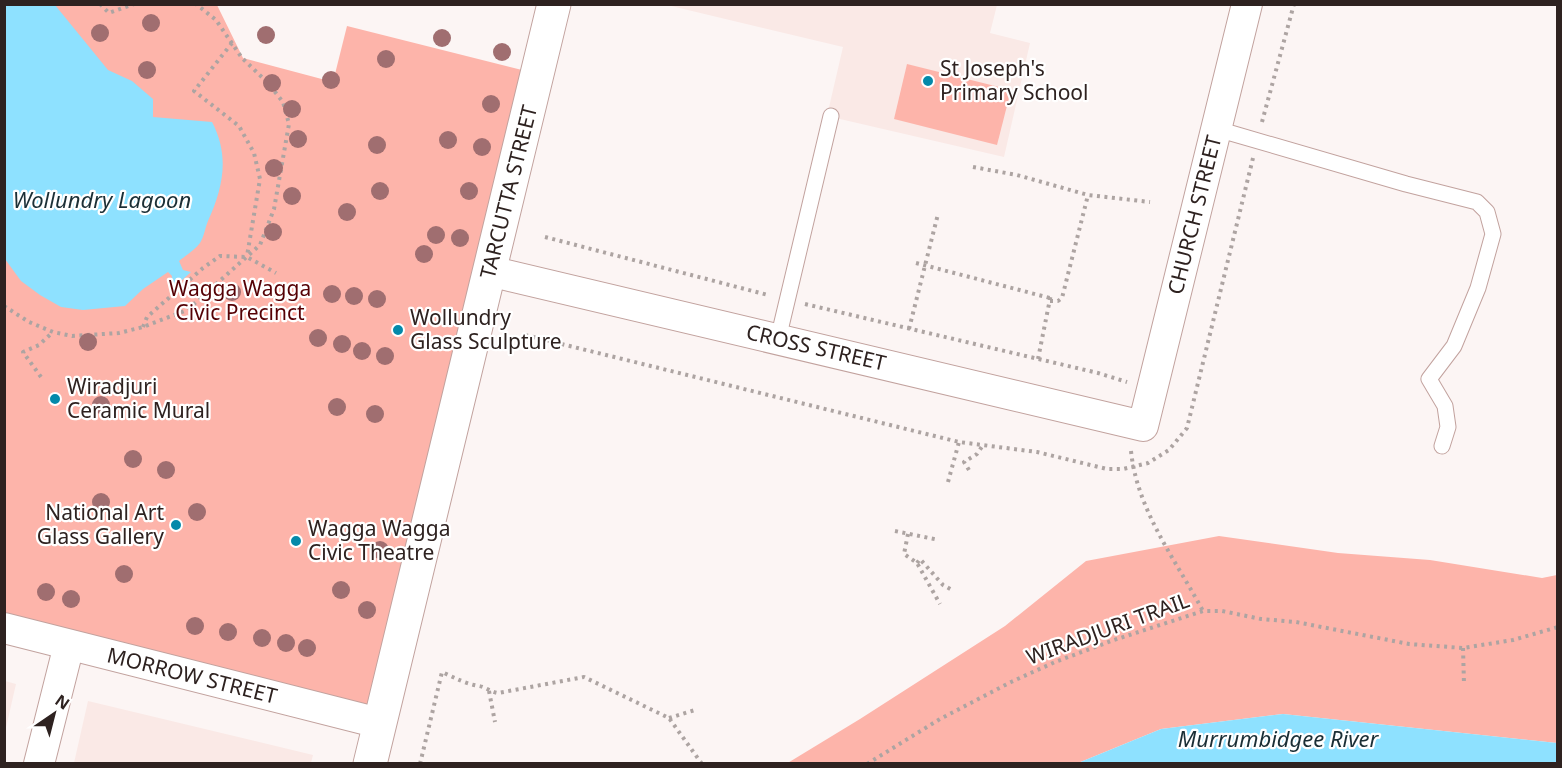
<svg xmlns="http://www.w3.org/2000/svg" width="1562" height="768" font-family="'Noto Sans',sans-serif">
	<style>
		.built { fill: #fae9e6 }
		.green { fill: #fdb4aa }
		.water { fill: #8ee1ff }
		.lines { fill: none; stroke-linecap: round; stroke-linejoin: round }
		.service-casing { stroke: #c2a29e; stroke-width: 17 }
		.minor-casing { stroke: #c2a29e; stroke-width: 32 }
		.tertiary-casing { stroke: #c2a29e; stroke-width: 35 }
		.path { stroke: #ada4a2; stroke-width: 4; stroke-dasharray: 3 4.5; stroke-linecap: butt }
		.service { stroke: #fff; stroke-width: 15 }
		.minor { stroke: #fff; stroke-width: 30 }
		.tertiary { stroke: #fff; stroke-width: 33 }
		.tree { fill: #a06e70 }
		.poi-dot { fill: #0489aa; stroke: #fff; stroke-width: 2 }
		.labels { text-anchor: middle; stroke-width: 4.5; stroke-linejoin: round; paint-order: stroke }
		.poi-label { font-size: 21px; fill: #2e2220; stroke: #fff; text-anchor: start }
		.street-label { font-size: 21px; fill: #2e2220; stroke: #fff }
		.park-label { font-size: 21px; fill: #550004; stroke: #fff }
		.water-label { font-size: 22px; font-style: italic; fill: #1b2f36; stroke: #fff }
	</style>
	<rect width="100%" height="100%" fill="#fcf5f4"/>
	<g class="built">
		<path d="M667 5H997L990 33 1030 43 1004 157 827 116 843 47Z"/>
		<path d="M5 681 16 684 5 732 4 681Z"/>
		<path d="M88 701 313 755 311 763H74Z"/>
	</g>
	<g class="green">
		<path d="M4 5H217L243 58 333 82 347 26 538 74 379 723 5 628Z"/>
		<path d="M907 64 1011 90 997 145 894 119Z"/>
		<path d="M1219 536 1338 553 1430 560 1542 578 1557 575V743L1283 714 1161 729 1078 763 786 764 860 719 1005 626 1086 561Z"/>
	</g>
	<g class="water">
		<path d="M5 4 55 5 108 70 132 81 153 99V117L212 122C230 156 223 188 208 221 205 228 204 237 200 243 195 250 185 256 179 261L183 270 191 272 170 291 172 276 168 272 143 289 125 306 83 310 61 307 40 295 21 281 5 259Z"/>
		<path d="M1283 714 1557 743V763H1078L1161 729Z"/>
	</g>
	<g class="lines">
		<g class="service-casing">
			<g id="service">
				<path d="M1217 129 1406 184 1477 202 1487 212 1493 234 1478 288 1454 346 1429 379 1445 406 1448 427 1442 446"/>
				<path d="M778 339 831 116"/>
			</g>
		</g>
		<g class="minor-casing">
			<g id="minor">
				<path d="M489 271 1143 426 1247 4"/>
				<path d="M4 628 379 723"/>
				<path d="M39 764 69 645"/>
			</g>
		</g>
		<g class="tertiary-casing">
			<path id="tertiary" d="M370 764 554 4"/>
		</g>
		<g class="path">
			<path d="M100 4 109 13 134 4"/>
			<path d="M232 43 194 91 239 126 254 153 260 179 247 256"/>
			<path d="M1262 122 1294 4"/>
			<path d="M973 167 1017 175 1088 195 1150 202"/>
			<path d="M545 237 768 295"/>
			<path d="M916 263 1050 298"/>
			<path d="M1050 301H1058L1062 298 1088 195"/>
			<path d="M805 304 1098 373 1127 382"/>
			<path d="M4 306 29 322 53 332 72 336 119 333 143 327 187 310 260 245 274 209 289 124 283 102 267 82 242 58 216 20 196 4"/>
			<path d="M143 327 147 317 203 268 220 256 247 257 276 273"/>
			<path d="M909 329 938 214"/>
			<path d="M525 335 959 442 1037 452 1107 469H1123L1148 463 1169 450 1187 428 1253 158"/>
			<path d="M1038 359 1051 294"/>
			<path d="M41 377 23 352 39 345 53 332"/>
			<path d="M1131 451C1137 510 1175 559 1203 611"/>
			<path d="M969 470 964 462 977 454 983 445"/>
			<path d="M948 482 959 442"/>
			<path d="M895 531 939 540"/>
			<path d="M908 534 904 554 917 563 940 604"/>
			<path d="M917 563 920 559 943 585 952 590"/>
			<path d="M1463 648 1464 684"/>
			<path d="M489 691 495 722"/>
			<path d="M669 718 695 710"/>
			<path d="M420 764 442 672C455 678 466 684 479 686 485 687 491 692 498 693L584 677 669 718 702 764"/>
			<path d="M867 764 940 719 1011 682 1055 662 1114 640 1203 611H1222L1261 619 1296 622 1409 644 1463 648 1513 640 1558 627"/>
		</g>
		<use href="#service" class="service"/>
		<use href="#minor" class="minor"/>
		<use href="#tertiary" class="tertiary"/>
	</g>
	<g class="tree">
		<circle cx="151" cy="23" r="9"/>
		<circle cx="100" cy="33" r="9"/>
		<circle cx="266" cy="35" r="9"/>
		<circle cx="442" cy="38" r="9"/>
		<circle cx="502" cy="52" r="9"/>
		<circle cx="386" cy="59" r="9"/>
		<circle cx="147" cy="70" r="9"/>
		<circle cx="331" cy="80" r="9"/>
		<circle cx="272" cy="83" r="9"/>
		<circle cx="491" cy="104" r="9"/>
		<circle cx="292" cy="109" r="9"/>
		<circle cx="298" cy="139" r="9"/>
		<circle cx="448" cy="140" r="9"/>
		<circle cx="377" cy="145" r="9"/>
		<circle cx="482" cy="147" r="9"/>
		<circle cx="274" cy="168" r="9"/>
		<circle cx="380" cy="191" r="9"/>
		<circle cx="469" cy="191" r="9"/>
		<circle cx="292" cy="196" r="9"/>
		<circle cx="347" cy="212" r="9"/>
		<circle cx="273" cy="232" r="9"/>
		<circle cx="436" cy="235" r="9"/>
		<circle cx="460" cy="238" r="9"/>
		<circle cx="424" cy="254" r="9"/>
		<circle cx="232" cy="292" r="9"/>
		<circle cx="332" cy="294" r="9"/>
		<circle cx="354" cy="296" r="9"/>
		<circle cx="377" cy="299" r="9"/>
		<circle cx="318" cy="338" r="9"/>
		<circle cx="88" cy="342" r="9"/>
		<circle cx="342" cy="344" r="9"/>
		<circle cx="362" cy="351" r="9"/>
		<circle cx="385" cy="356" r="9"/>
		<circle cx="101" cy="405" r="9"/>
		<circle cx="337" cy="407" r="9"/>
		<circle cx="375" cy="414" r="9"/>
		<circle cx="133" cy="459" r="9"/>
		<circle cx="166" cy="470" r="9"/>
		<circle cx="101" cy="502" r="9"/>
		<circle cx="197" cy="512" r="9"/>
		<circle cx="380" cy="550" r="9"/>
		<circle cx="124" cy="574" r="9"/>
		<circle cx="341" cy="590" r="9"/>
		<circle cx="46" cy="592" r="9"/>
		<circle cx="71" cy="599" r="9"/>
		<circle cx="367" cy="610" r="9"/>
		<circle cx="195" cy="626" r="9"/>
		<circle cx="228" cy="632" r="9"/>
		<circle cx="262" cy="638" r="9"/>
		<circle cx="286" cy="643" r="9"/>
		<circle cx="307" cy="648" r="9"/>
	</g>
	<g class="poi-dot">
		<circle cx="928" cy="81" r="6"/>
		<circle cx="398" cy="330" r="6"/>
		<circle cx="55" cy="399" r="6"/>
		<circle cx="176" cy="525" r="6"/>
		<circle cx="296" cy="541" r="6"/>
	</g>
	<g class="labels">
		<g class="poi-label">
			<text x="940" y="76">St Joseph's<tspan x="940" dy="24">Primary School</tspan></text>
			<text x="410" y="325">Wollundry<tspan x="410" dy="24">Glass Sculpture</tspan></text>
			<text x="67" y="394">Wiradjuri<tspan x="67" dy="24">Ceramic Mural</tspan></text>
			<text x="164" y="520" text-anchor="end">National Art<tspan x="164" dy="24">Glass Gallery</tspan></text>
			<text x="308" y="536">Wagga Wagga<tspan x="308" dy="24">Civic Theatre</tspan></text>
		</g>
		<g class="street-label">
			<text transform="translate(509 192) rotate(-76)" y="7">TARCUTTA STREET</text>
			<text transform="translate(1195 215) rotate(-76)" y="7">CHURCH STREET</text>
			<text transform="translate(816 348) rotate(13)" y="7">CROSS STREET</text>
			<text transform="translate(1108 629) rotate(-20)" y="7">WIRADJURI TRAIL</text>
			<text transform="translate(192 676) rotate(14)" y="7">MORROW STREET</text>
		</g>
		<g class="park-label">
			<text x="240" y="296">Wagga Wagga<tspan x="240" dy="24">Civic Precinct</tspan></text>
		</g>
		<g class="water-label">
			<text x="102" y="208">Wollundry Lagoon</text>
			<text x="1278" y="747">Murrumbidgee River</text>
		</g>
	</g>
	<rect width="1562" height="768" fill="none" stroke="#2e2220" stroke-width="12"/>
	<g transform="translate(54 714) rotate(35)" stroke="#ffffff" stroke-width="4.5" paint-order="stroke">
	<path d="M0-4.5L10 22L0 15L-10 22Z" fill="#2e2220"/>
	<text y="-9" font-size="16" font-weight="bold" text-anchor="middle" fill="#2e2220">N</text>
	</g>
</svg>
